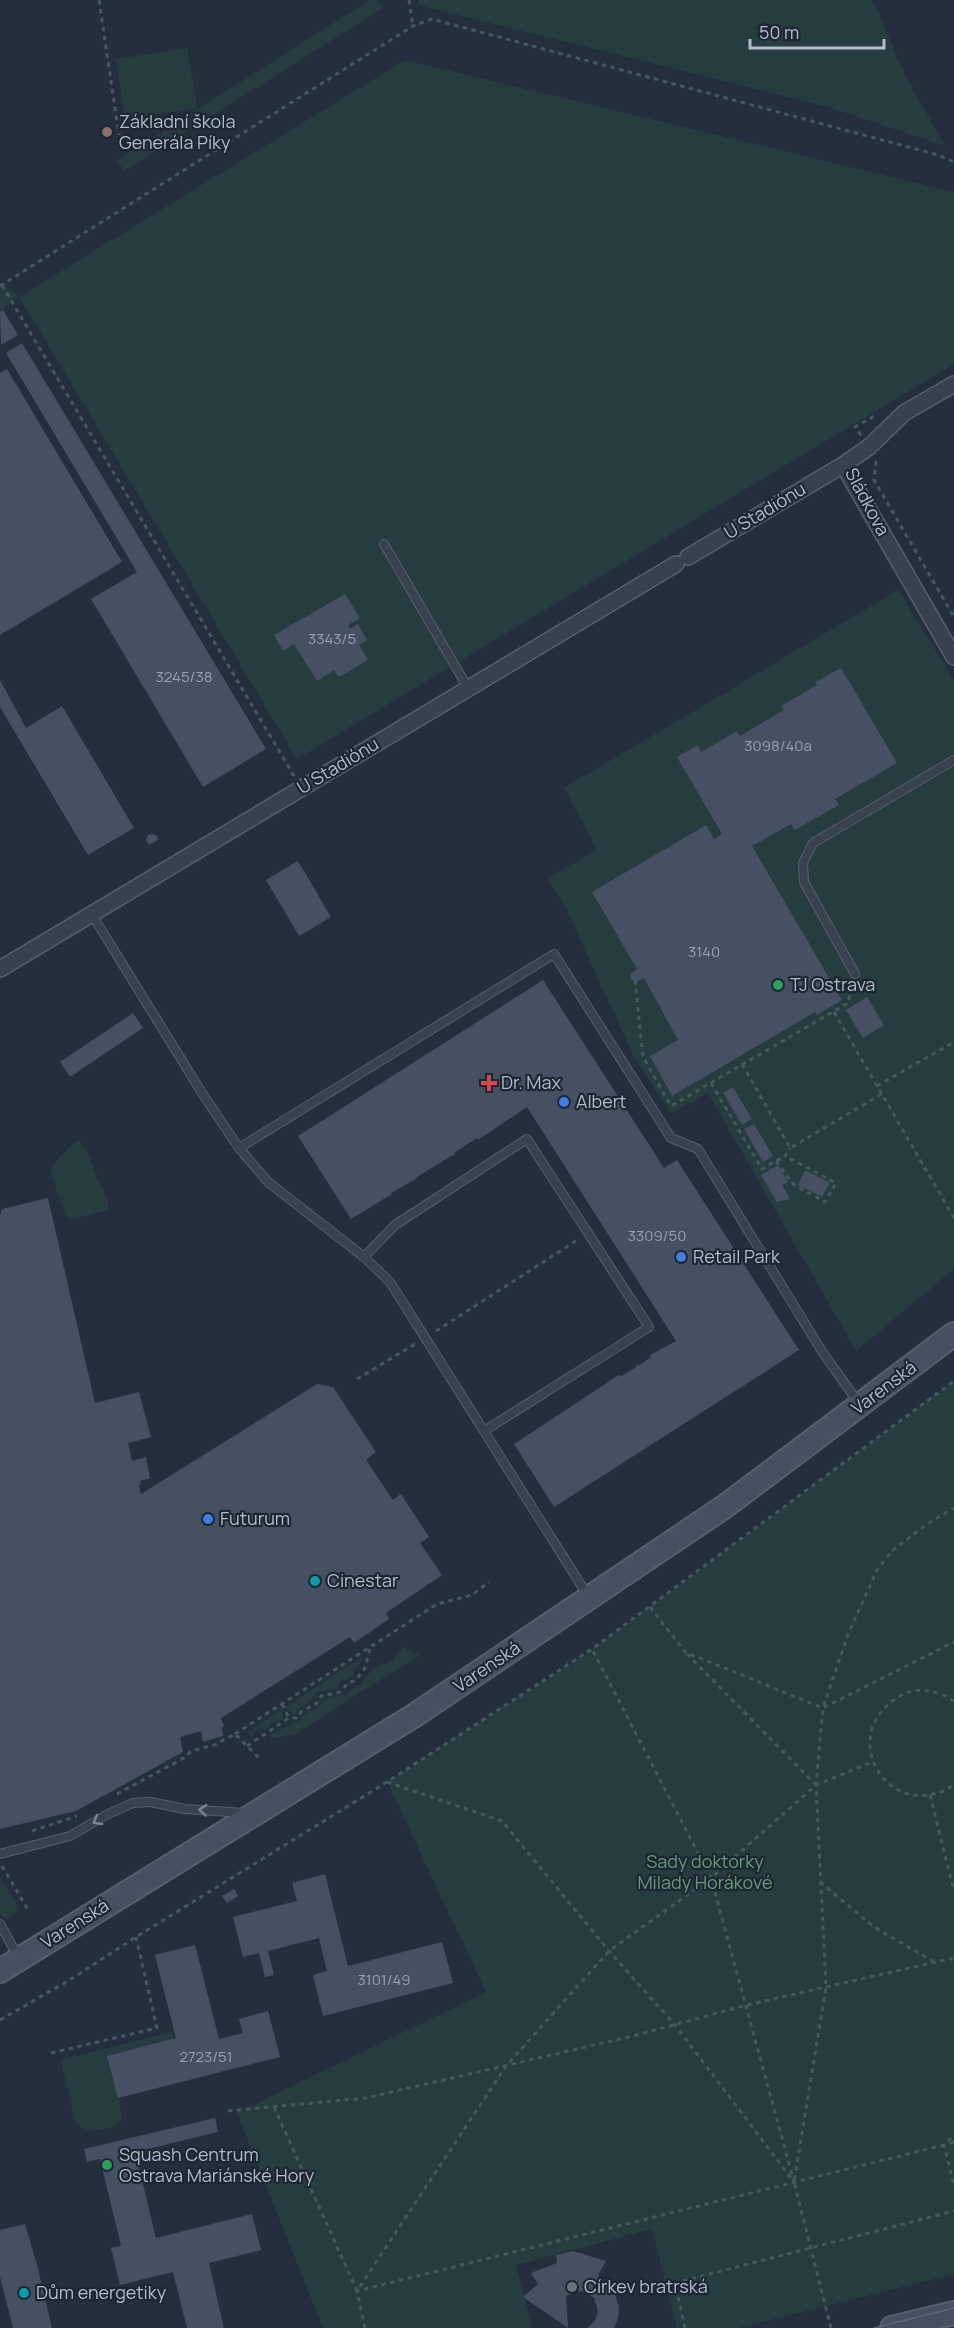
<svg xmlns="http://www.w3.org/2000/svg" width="954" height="2328" font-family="Manrope,sans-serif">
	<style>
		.green { fill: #263c3f }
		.building { fill: #455162 }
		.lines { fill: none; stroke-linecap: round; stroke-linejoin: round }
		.lane-casing { stroke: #565f6c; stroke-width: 10 }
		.street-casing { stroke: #565f6c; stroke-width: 18 }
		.secondary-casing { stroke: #565f6c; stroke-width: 26 }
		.path { stroke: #44595c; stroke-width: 3; stroke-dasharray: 4.5 4.5; stroke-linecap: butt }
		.lane { stroke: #38414e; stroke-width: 8 }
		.street { stroke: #38414e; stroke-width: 15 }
		.secondary { stroke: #465061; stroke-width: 22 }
		.tram { stroke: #5a6575; stroke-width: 1.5 }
		.oneway { stroke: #7c8592 }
		.education-dot { fill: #8d6e63; stroke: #1d2633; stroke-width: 2 }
		.leisure-dot { fill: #2e9e5b; stroke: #1d2633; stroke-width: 2 }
		.health-dot { fill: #e0444e; stroke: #1d2633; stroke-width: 2 }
		.shop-dot { fill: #3f7fe0; stroke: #1d2633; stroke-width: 2 }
		.culture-dot { fill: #0f9aa8; stroke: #1d2633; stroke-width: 2 }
		.worship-dot { fill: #6b7280; stroke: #1d2633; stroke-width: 2 }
		.labels { text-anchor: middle; stroke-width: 4.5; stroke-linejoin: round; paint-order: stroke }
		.number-label { font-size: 15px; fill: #98a1af }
		.poi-label { font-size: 18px; fill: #b4bcc9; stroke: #1d2633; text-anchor: start }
		.street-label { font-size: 18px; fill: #b4bcc9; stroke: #1d2633 }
		.park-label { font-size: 18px; fill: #6b9a76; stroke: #1d2633 }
	</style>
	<rect width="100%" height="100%" fill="#242f3e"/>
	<g class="green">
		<path d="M370 0H378L383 8 124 171 117 160Z"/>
		<path d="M418 0H873L905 75 945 146 828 107 418 5Z"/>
		<path d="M187 48 197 108 125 119 116 59Z"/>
		<path d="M405 60 954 192V364L297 759 19 297 0 311V282L19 297Z"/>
		<path d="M898 590 954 680V1269L856 1351 708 1093 671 1114 634 1057 568 913 548 878 597 850 564 788Z"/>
		<path d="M79 1140 86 1150 108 1203V1210L74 1219 66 1217 50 1171 55 1162 75 1142Z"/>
		<path d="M954 1381V2274L738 2328H677L652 2229 516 2265 532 2328H323L237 2113 486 1992 387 1782 593 1649Z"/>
		<path d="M403 1647 420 1655 295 1734 271 1739 270 1734C281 1731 289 1724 300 1720L303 1715 315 1709 329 1697 343 1695 361 1684 374 1667 392 1661Z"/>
		<path d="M364 1656 352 1676 342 1680 336 1688 316 1693C309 1703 301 1705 294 1715L285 1707Z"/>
		<path d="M282 1709 283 1720 272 1723 269 1728 253 1732V1736L251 1737 247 1732Z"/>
		<path d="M0 1876 18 1907 15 1914 5 1919 0 1914Z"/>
		<path d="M172 2032 174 2040 109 2056 119 2099 122 2120C112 2131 83 2136 75 2121L61 2060Z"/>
	</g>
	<g class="building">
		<path d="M3 310 18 335 1 345 0 312Z"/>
		<path d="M22 343 266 749 203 787 91 599 137 572 6 353Z"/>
		<path d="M7 369 122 562 0 635V373Z"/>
		<path d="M345 594 360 618 348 625 350 629 358 624 367 640 359 645 368 660 339 677 334 670 317 681 294 644 283 651 274 635Z"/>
		<path d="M841 668 897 763 835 799 839 805 795 830 791 824 752 846 842 1000 817 1015 815 1012 672 1096 650 1056 678 1040 644 978 636 982 631 979V974L637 969 592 892 706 825 714 839 722 834 677 757 698 745 701 752 737 731 740 736 784 710 781 706 817 685 815 682Z"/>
		<path d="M0 680 26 728 62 706 134 828 88 855 0 707Z"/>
		<path d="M152 834 157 836 158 840 149 845 146 840 148 835Z"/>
		<path d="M298 861 331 917 299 936 266 880Z"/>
		<path d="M543 980 664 1168 677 1160 799 1350 554 1507 514 1444 619 1375 622 1376 636 1367 637 1364 638 1366 651 1357 650 1355 676 1341 527 1107 478 1140 477 1138 454 1153 455 1154 415 1178 416 1179 391 1193 392 1194 351 1219 298 1136Z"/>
		<path d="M867 997 884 1025 863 1038 846 1010Z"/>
		<path d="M133 1013 143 1028 70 1077 60 1062Z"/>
		<path d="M733 1087 752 1119 742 1125 723 1093Z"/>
		<path d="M754 1124 773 1156 763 1162 744 1129Z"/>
		<path d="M778 1165 788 1182 782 1185 790 1199 777 1202 761 1175Z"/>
		<path d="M805 1170 830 1183 822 1197 798 1185Z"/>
		<path d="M48 1198 95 1403 139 1392 151 1437 128 1443 132 1461 146 1457 150 1478 140 1481 141 1484 139 1485 141 1494 317 1384 333 1387 376 1452 366 1460 393 1500 401 1494 429 1537 420 1543 442 1575 386 1613 389 1619 354 1643 350 1637 221 1718 224 1726 222 1727 223 1736 203 1742 201 1731 180 1737 183 1752 76 1811 0 1829V1216L2 1209Z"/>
		<path d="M325 1874 348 1966 442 1942 453 1983 323 2016 313 1975 327 1971 319 1938 268 1951 274 1975 265 1977 259 1953 243 1957 233 1917 297 1901 292 1883Z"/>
		<path d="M234 1889 238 1896 227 1903 222 1896Z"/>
		<path d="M195 1945 219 2039 243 2033 239 2019 268 2011 280 2057 118 2098 107 2056 176 2038 155 1955Z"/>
		<path d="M215 2118 218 2132 135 2152 156 2238 252 2214 261 2250 209 2263 224 2328H187L173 2272 120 2285 111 2248 121 2246 100 2159 87 2162 84 2149Z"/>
		<path d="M25 2224 37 2265 52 2328H13L0 2277V2230Z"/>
		<path d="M573 2251 606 2261 598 2275 614 2292 619 2307 618 2318 614 2328H587L595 2321 598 2311 594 2298 585 2292 577 2291 566 2296 568 2328 523 2297 538 2284 531 2273 557 2263 556 2255Z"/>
	</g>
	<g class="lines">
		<g class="lane-casing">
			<g id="lane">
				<path d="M384 544 468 688"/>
				<path d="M91 913 202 1093 239 1148 268 1182 364 1257 390 1282 588 1596"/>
				<path d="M855 974 804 882 803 863 813 843 954 760"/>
				<path d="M239 1148 554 954 671 1138 698 1149 823 1353 858 1402"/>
				<path d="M364 1257 395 1225 527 1139 649 1327 484 1431"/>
				<path d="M0 1854 70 1836 108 1814 133 1803 151 1802 184 1809 245 1813"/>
				<path d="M0 1924 18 1957"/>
			</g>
		</g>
		<g class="street-casing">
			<g id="street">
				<path d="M843 465 954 657"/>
				<path d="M688 557 843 465 869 447 904 413 954 384"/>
				<path d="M0 969 676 564"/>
			</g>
		</g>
		<g class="secondary-casing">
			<g id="secondary">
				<path d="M0 1971 415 1715 724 1507 954 1334"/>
				<path d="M892 2328 954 2313"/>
			</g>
		</g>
		<g class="path">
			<path d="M99 0 119 135"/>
			<path d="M409 0 413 26"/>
			<path d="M2 285 294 776"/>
			<path d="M0 286 413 26 432 19 938 155 954 162"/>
			<path d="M861 435 855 427 878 414"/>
			<path d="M876 461 874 480 954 617"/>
			<path d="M635 980 643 1057 671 1106 848 1003 852 984"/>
			<path d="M834 1012 954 1218"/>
			<path d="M742 1064 790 1148 882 1094"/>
			<path d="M711 1083 762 1169 785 1156"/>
			<path d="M877 1086 954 1042"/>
			<path d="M776 1161 793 1184 825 1202 836 1183 785 1156 790 1148"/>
			<path d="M436 1331 579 1239"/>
			<path d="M357 1379 415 1344"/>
			<path d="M650 1607 685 1652 823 1708 954 1642"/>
			<path d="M687 1654 816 1785"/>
			<path d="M954 1701C939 1691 919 1686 902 1695 832 1733 889 1827 954 1785"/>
			<path d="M282 1704 289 1718"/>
			<path d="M235 1734 437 1604 472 1595 489 1582"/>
			<path d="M247 1746 289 1718H297L302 1711 316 1704 321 1696 340 1692 347 1684 356 1680 365 1668 370 1648"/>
			<path d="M387 1782 502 1821 609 1951 675 2025 794 2182 711 1878 592 1649"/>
			<path d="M117 1794 184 1758 191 1751 214 1745 235 1734 259 1758"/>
			<path d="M930 1795 954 1891"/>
			<path d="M32 1831 77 1816"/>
			<path d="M2 1866 28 1910"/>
			<path d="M820 1882 874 1927 934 1962"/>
			<path d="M0 2020 68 1981 136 1937 387 1782 592 1649 954 1381"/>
			<path d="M51 2053 157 2028 136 1937"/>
			<path d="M274 2107 357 2291 506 2066 609 1951 711 1878 816 1785 872 1762"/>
			<path d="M228 2111 366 2098 633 2036 747 2005 954 1958"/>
			<path d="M954 2142 944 2145 954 2185"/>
			<path d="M365 2328 357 2291 944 2145 954 2135"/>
			<path d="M685 2328 675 2283 954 2211"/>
			<path d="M831 2328 794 2182 826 1987 816 1785 823 1708 848 1634 877 1570 893 1550 927 1524 954 1508"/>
		</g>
		<use href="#lane" class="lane"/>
		<use href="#street" class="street"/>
		<use href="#secondary" class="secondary"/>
		<path class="tram" d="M874 2328 954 2308"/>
	</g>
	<defs><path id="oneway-chevron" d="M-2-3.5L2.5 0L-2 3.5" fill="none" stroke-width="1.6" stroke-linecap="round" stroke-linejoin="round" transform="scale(1.5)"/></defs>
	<g class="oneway">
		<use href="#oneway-chevron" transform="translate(203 1810) rotate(-175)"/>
		<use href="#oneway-chevron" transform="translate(97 1821) rotate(150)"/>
	</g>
	<circle class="education-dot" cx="107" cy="132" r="6"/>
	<g class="leisure-dot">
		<circle cx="778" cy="985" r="6"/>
		<circle cx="107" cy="2165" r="6"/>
	</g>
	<path class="health-dot" d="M486 1074h6v6h6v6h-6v6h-6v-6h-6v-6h6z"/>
	<g class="shop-dot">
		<circle cx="564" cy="1102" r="6"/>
		<circle cx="681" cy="1257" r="6"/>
		<circle cx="208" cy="1519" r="6"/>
	</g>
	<g class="culture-dot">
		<circle cx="315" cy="1581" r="6"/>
		<circle cx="24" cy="2293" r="6"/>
	</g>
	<circle class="worship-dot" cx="572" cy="2287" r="6"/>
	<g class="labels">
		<g class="number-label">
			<text x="332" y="644">3343/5</text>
			<text x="184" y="682">3245/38</text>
			<text x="778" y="751">3098/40a</text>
			<text x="704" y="957">3140</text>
			<text x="657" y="1241">3309/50</text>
			<text x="384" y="1985">3101/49</text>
			<text x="206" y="2062">2723/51</text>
		</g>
		<g class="poi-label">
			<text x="119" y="128">Základní škola<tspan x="119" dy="21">Generála Píky</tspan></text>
			<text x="790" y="991">TJ Ostrava</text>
			<text x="501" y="1089">Dr. Max</text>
			<text x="576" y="1108">Albert</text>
			<text x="693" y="1263">Retail Park</text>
			<text x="220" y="1525">Futurum</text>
			<text x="327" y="1587">Cinestar</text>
			<text x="119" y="2161">Squash Centrum<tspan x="119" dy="21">Ostrava Mariánské Hory</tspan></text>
			<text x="584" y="2293">Církev bratrská</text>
			<text x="36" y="2299">Dům energetiky</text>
		</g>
		<g class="street-label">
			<text transform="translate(867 502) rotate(62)" y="6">Sládkova</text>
			<text transform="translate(765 511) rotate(-31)" y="6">U Stadiónu</text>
			<text transform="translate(338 766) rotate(-31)" y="6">U Stadiónu</text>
			<text transform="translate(884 1388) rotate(-37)" y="6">Varenská</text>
			<text transform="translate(487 1667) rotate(-34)" y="6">Varenská</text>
			<text transform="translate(75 1924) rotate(-32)" y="6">Varenská</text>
		</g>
		<g class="park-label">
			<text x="705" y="1868">Sady doktorky<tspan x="705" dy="21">Milady Horákové</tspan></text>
		</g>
	</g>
	<path d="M750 39v9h134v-9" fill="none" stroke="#b4bcc9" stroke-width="3"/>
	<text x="759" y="39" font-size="18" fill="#b4bcc9" stroke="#1d2633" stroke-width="4.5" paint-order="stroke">50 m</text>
</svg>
